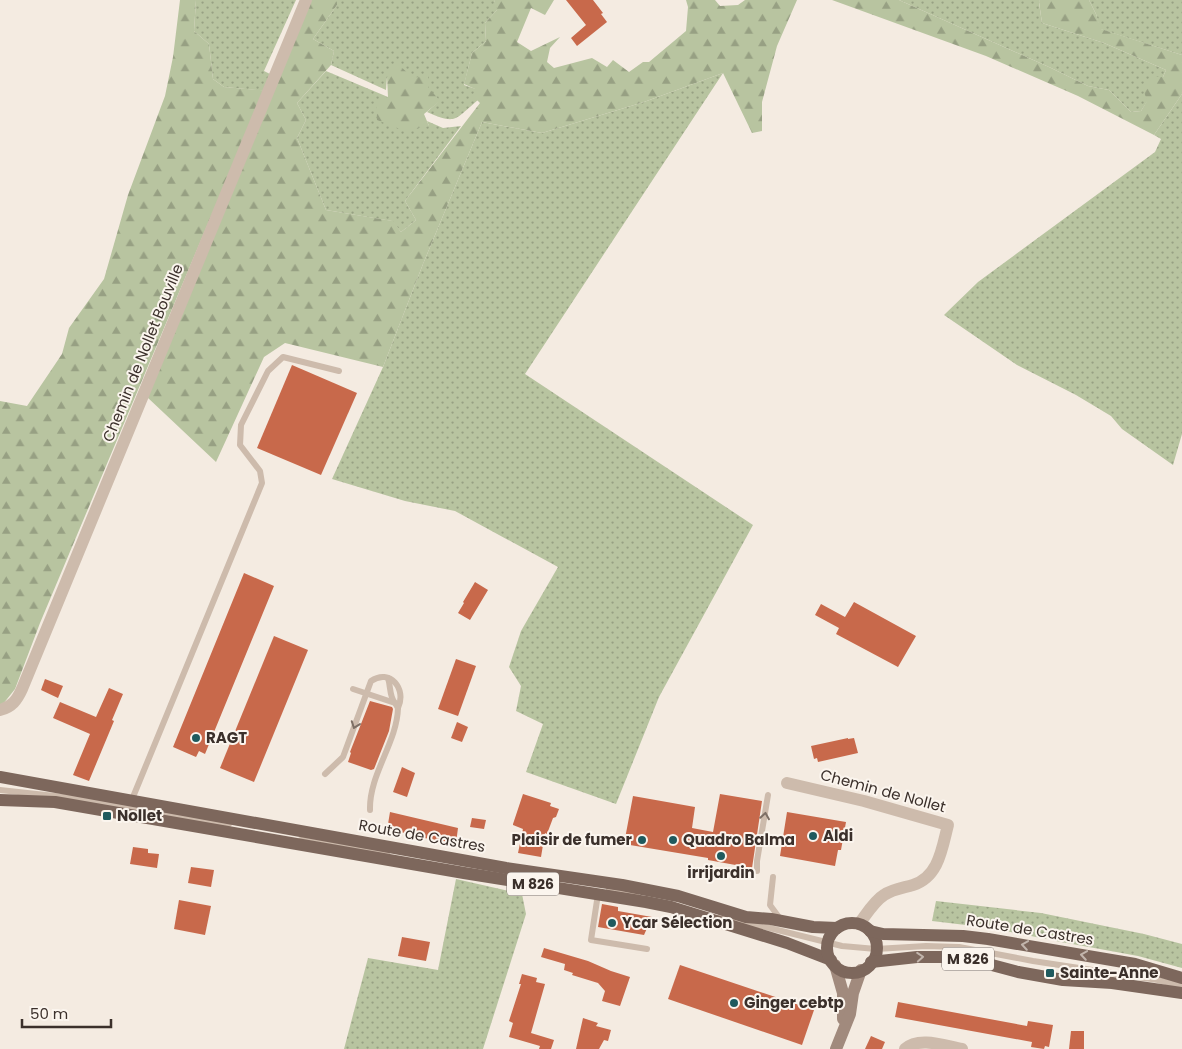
<svg xmlns="http://www.w3.org/2000/svg" width="1182" height="1049" font-family="Poppins,sans-serif">
	<style>
		.grass { fill: url(#grass-dots) }
		.forest { fill: url(#forest-firs) }
		.building { fill: #c8694b }
		.lines { fill: none; stroke-linecap: round; stroke-linejoin: round }
		.lane { stroke: #cdbbac; stroke-width: 6 }
		.street { stroke: #cdbbac; stroke-width: 12 }
		.secondary { stroke: #a18a7d; stroke-width: 12 }
		.primary { stroke: #7d675c; stroke-width: 12 }
		.oneway { stroke: #7d6f65 }
		.oneway2 { stroke: #c2b5ac }
		.poi-dot { fill: #1f5a5e; stroke: #fbf5ee; stroke-width: 2 }
		.labels { text-anchor: middle; stroke-width: 4; stroke-linejoin: round; paint-order: stroke }
		.shield { fill: #fbf5ee; stroke: #756b66; stroke-width: 1 }
		.shield-label { font-size: 14px; font-weight: bold; fill: #3b302b }
		.street-label { font-size: 15px; fill: #3b302b; stroke: #fbf5ee }
		.poi-label { font-size: 15px; font-weight: bold; fill: #3b302b; stroke: #fbf5ee; text-anchor: start }
	</style>
	<defs>
		<pattern id="grass-dots" width="8" height="8" patternUnits="userSpaceOnUse" patternTransform="scale(1.25)"><rect width="8" height="8" fill="#b8c4a0"/><path d="M2 2h.1M6 6h.1" fill="none" stroke="#97a083" stroke-width="1.8" stroke-linecap="round"/></pattern>
		<pattern id="forest-firs" width="22" height="20" patternUnits="userSpaceOnUse" patternTransform="scale(1.25)"><rect width="22" height="20" fill="#b8c4a0"/><path d="M5 1l3.5 6h-7zM16 11l3.5 6h-7z" fill="#97a083"/></pattern>
	</defs>
	<rect width="100%" height="100%" fill="#f4ebe1"/>
	<g class="grass">
		<path d="M196 0H296L264 71 272 75 266 91 224 87 213 79 209 44 194 31Z"/>
		<path d="M337 0H494L498 9 485 23 486 41 472 53 464 85 476 89 478 100C454 120 457 125 427 112L439 101 413 78 387 77 386 90 331 65 334 51 313 39 337 5Z"/>
		<path d="M899 0H1040L1039 3 1042 23 1104 43 1166 70 1163 77 1141 111 1131 112 1109 90 1088 86 1049 67Z"/>
		<path d="M1089 0H1182V55L1100 29 1096 14Z"/>
		<path d="M326 71 388 97 429 126 427 121 443 128 461 126 405 201 416 220 401 232 392 221 326 210 297 138 306 120 297 103Z"/>
		<path d="M723 73 525 374 753 525 659 697 616 804 526 772 543 724 516 711 521 686 509 667 521 631 558 567 455 511 405 501 332 479 383 367 423 264 482 122 542 133 644 102Z"/>
		<path d="M1182 94V434L1173 465 1122 429 1111 416 1076 395 1017 365 944 315 978 282 1155 152 1161 139 1154 135Z"/>
		<path d="M456 879 522 894 526 914 483 1049H344L368 958 438 970Z"/>
		<path d="M936 901 1041 913 1144 934 1182 944V968L1138 956 1056 941 1057 939 1047 935 1046 939 991 928 932 921Z"/>
	</g>
	<g class="forest">
		<path d="M180 0H196L194 31 209 44 213 79 224 87 271 91 310 0H337V5L313 39 334 51 331 65 297 103 306 120 297 138 326 210 393 221 401 232 416 220 405 201 480 103 473 96 475 89 464 84 472 53 486 41 485 23 497 10 494 0H554L545 15 531 8 517 42 531 51 560 37 550 48 547 62 554 68 592 58 607 67 613 60 629 72 643 62H649L686 31 688 7 686 0H715L720 6 738 5 745 0H797L777 46 762 102V131L752 133 723 73 644 102 542 133 482 122 423 264 383 367 285 343 264 357 216 462 147 397 212 214 40 623 15 689 3 704H0V401L27 406 62 354 69 328 104 279 128 195 165 96 173 57Z"/>
		<path d="M832 0H899L1049 67 1088 86 1109 90 1131 112 1141 111 1147 101 1142 85 1153 77H1163L1166 70 1104 43 1042 23 1039 2 1040 0H1089L1096 14 1101 29 1182 55V94L1154 135 1078 96 986 56Z"/>
		<path d="M397 63 413 78 428 75V87L440 101 424 114 429 126 405 131 377 120 376 100 388 97 387 77Z"/>
	</g>
	<g class="building">
		<path d="M566 0H593L603 13 601 14 607 22 577 46 571 38 586 25Z"/>
		<path d="M292 365 357 393 321 475 257 448Z"/>
		<path d="M244 573 274 586 205 754 199 751 196 757 173 747Z"/>
		<path d="M475 582 488 590 470 620 458 613 464 603 463 602Z"/>
		<path d="M854 602 916 636 898 667 836 634 839 628 815 615 821 604 845 617Z"/>
		<path d="M274 636 308 650 254 782 220 768Z"/>
		<path d="M456 659 476 666 458 716 438 709Z"/>
		<path d="M45 679 63 686 58 698 41 690Z"/>
		<path d="M109 688 123 694 112 720 114 721 89 781 73 775 90 734 53 718 60 702 96 717Z"/>
		<path d="M370 701 392 707 393 709 389 731 374 769 371 770 348 762 351 753 350 752Z"/>
		<path d="M457 722 468 727 462 742 451 738Z"/>
		<path d="M848 738V739L854 738 858 753 818 762 817 758 814 759 811 746Z"/>
		<path d="M402 767 415 773 407 797 393 792Z"/>
		<path d="M523 794 551 803 550 806 559 809 556 817 553 818 547 834 545 833 541 857 518 853 523 829 513 825V824Z"/>
		<path d="M720 794 762 801 752 868 708 860V858L624 844 633 796 695 807 692 828 713 832Z"/>
		<path d="M390 812 458 828 456 843 418 837V835L387 830Z"/>
		<path d="M787 812 846 822 841 850H838L835 866 780 856Z"/>
		<path d="M472 818 486 820 484 829 470 827Z"/>
		<path d="M133 847 148 849V853L159 854 157 868 130 864Z"/>
		<path d="M191 867 214 870 211 887 188 883Z"/>
		<path d="M179 900 211 906 205 935 174 929Z"/>
		<path d="M602 904 618 907V911L652 917 644 935 598 927Z"/>
		<path d="M402 937 430 942 426 961 398 956Z"/>
		<path d="M544 948 588 961 611 971 630 977 620 1006 602 1001 605 991 598 983 572 975 573 973 564 970 565 964 541 957Z"/>
		<path d="M680 965 814 1010 802 1045 668 999Z"/>
		<path d="M522 974 537 978 536 982 545 984 531 1033 554 1040 551 1049H539L540 1046 509 1037 513 1023 509 1021 521 984H519Z"/>
		<path d="M898 1002 1027 1026 1028 1021 1053 1025 1049 1047 1045 1046 1044 1049 1031 1047 1032 1042 895 1017Z"/>
		<path d="M583 1018 598 1023 596 1026 611 1030 608 1041 604 1040 599 1049H576Z"/>
		<path d="M1071 1031H1084V1049H1069Z"/>
		<path d="M871 1036 885 1042 882 1049H865Z"/>
	</g>
	<g class="lines">
		<g class="lane">
			<path d="M388 678C391 687 389 696 395 703"/>
			<path d="M353 689 395 703 398 708C397 743 369 774 370 810"/>
			<path d="M325 774 343 757 371 681C390 668 407 689 398 708"/>
			<path d="M0 790 73 798 229 824"/>
			<path d="M133 797 262 483 260 471 240 445 241 425 268 371 283 357 339 371"/>
			<path d="M301 840H311L387 853"/>
			<path d="M757 871V861L768 795"/>
			<path d="M773 877 770 905 781 920"/>
			<path d="M609 889 636 894"/>
			<path d="M598 894 591 940 647 949"/>
			<path d="M721 916 842 946 876 949 926 946 959 947 1033 961 1158 980 1182 986"/>
		</g>
		<g class="street">
			<path d="M0 710C12 707 17 700 22 689L306 0"/>
			<path d="M787 783 864 801 948 825C942 848 939 877 913 885 903 888 893 889 884 895 874 901 866 915 859 924"/>
			<path d="M905 1049C919 1036 945 1046 962 1049"/>
		</g>
		<g class="secondary">
			<path d="M835 965 843 993V1019"/>
			<path d="M836 1049 850 1014 853 993 861 970"/>
		</g>
		<g class="primary">
			<path d="M0 777 506 868 622 885 678 896 746 917 771 919 813 927 837 928"/>
			<path d="M0 800 55 802 464 873 646 902 671 907 787 943 831 960"/>
			<circle cx="852" cy="948" r="25"/>
			<path d="M870 931 883 934 963 936 988 939 1135 964 1182 978"/>
			<path d="M871 962 917 957H957L973 960 1018 972 1063 980 1112 983 1182 993"/>
		</g>
	</g>
	<defs><path id="oneway-chevron" d="M-2-3.5L2.5 0L-2 3.5" fill="none" stroke-width="1.6" stroke-linecap="round" stroke-linejoin="round" transform="scale(1.25)"/></defs>
	<g class="oneway">
		<use href="#oneway-chevron" transform="translate(355 725) rotate(110)"/>
		<use href="#oneway-chevron" transform="translate(765 816) rotate(-81)"/>
	</g>
	<g class="oneway2">
		<use href="#oneway-chevron" transform="translate(1025 945) rotate(-171)"/>
		<use href="#oneway-chevron" transform="translate(1084 955) rotate(-171)"/>
		<use href="#oneway-chevron" transform="translate(920 957) rotate(-4)"/>
	</g>
	<g class="poi-dot">
		<circle cx="196" cy="738" r="5"/>
		<rect x="102" y="811" width="10" height="10" rx="2.5"/>
		<circle cx="813" cy="836" r="5"/>
		<circle cx="642" cy="840" r="5"/>
		<circle cx="673" cy="840" r="5"/>
		<circle cx="721" cy="856" r="5"/>
		<circle cx="612" cy="923" r="5"/>
		<rect x="1045" y="968" width="10" height="10" rx="2.5"/>
		<circle cx="734" cy="1003" r="5"/>
	</g>
	<g class="labels">
		<g class="shield">
			<rect x="507" y="872.5" width="52" height="23" rx="4"/>
			<rect x="942" y="947.5" width="52" height="23" rx="4"/>
		</g>
		<g class="shield-label">
			<text x="533" y="889">M 826</text>
			<text x="968" y="964">M 826</text>
		</g>
		<g class="street-label">
			<text transform="translate(143 353) rotate(-68)" y="5">Chemin de Nollet Bouville</text>
			<text transform="translate(883 791) rotate(15)" y="5">Chemin de Nollet</text>
			<text transform="translate(422 836) rotate(10)" y="5">Route de Castres</text>
			<text transform="translate(1030 930) rotate(9)" y="5">Route de Castres</text>
		</g>
		<g class="poi-label">
			<text x="206" y="743">RAGT</text>
			<text x="117" y="821">Nollet</text>
			<text x="823" y="841">Aldi</text>
			<text x="632" y="845" text-anchor="end">Plaisir de fumer</text>
			<text x="683" y="845">Quadro Balma</text>
			<text x="721" y="878" text-anchor="middle">irrijardin</text>
			<text x="622" y="928">Ycar Sélection</text>
			<text x="1060" y="978">Sainte-Anne</text>
			<text x="744" y="1008">Ginger cebtp</text>
		</g>
	</g>
	<path d="M22 1019v8h89v-8" fill="none" stroke="#3b302b" stroke-width="2.5"/>
	<text x="30" y="1019" font-size="15" fill="#3b302b" stroke="#fbf5ee" stroke-width="4" paint-order="stroke">50 m</text>
</svg>
